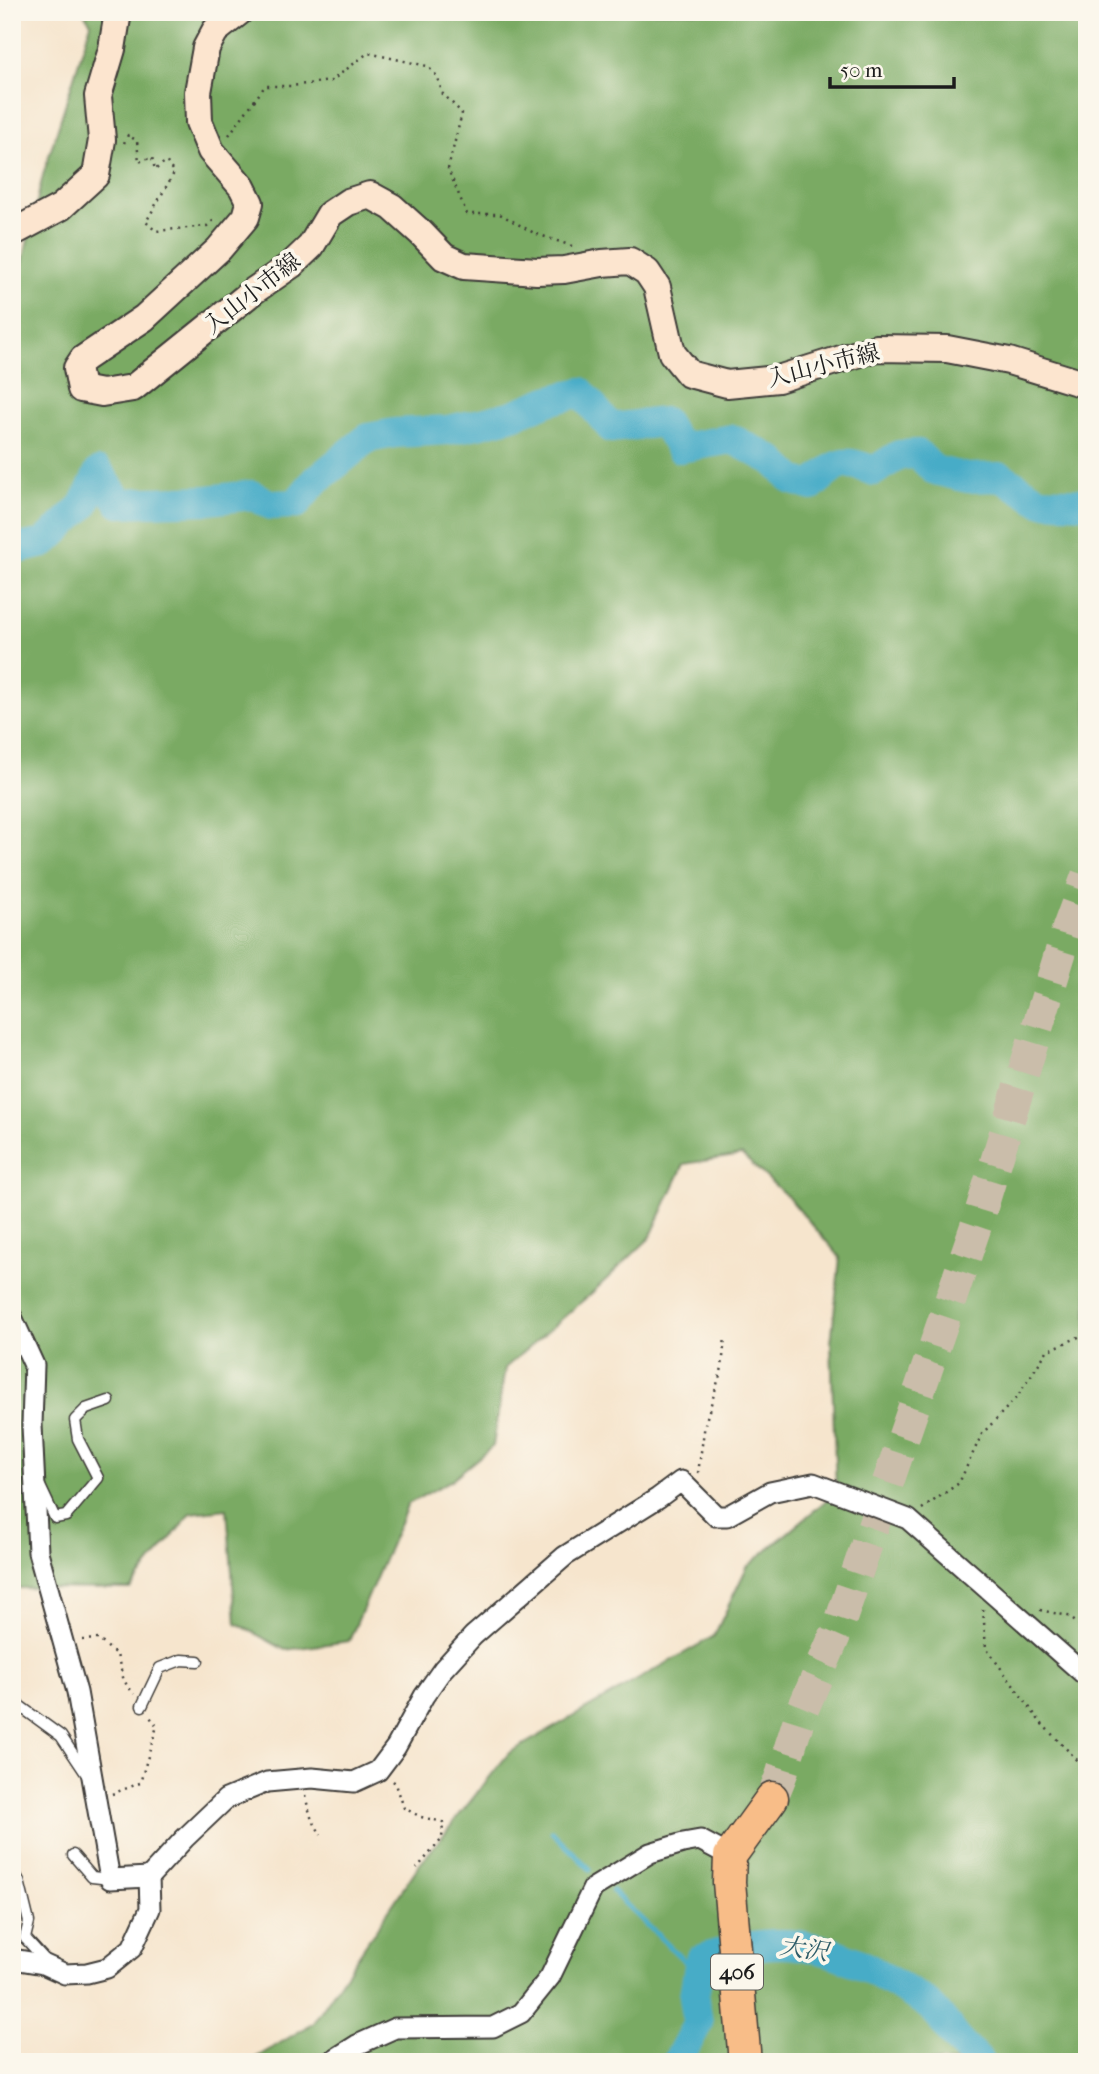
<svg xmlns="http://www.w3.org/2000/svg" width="1099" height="2074" font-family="'IM FELL French Canon','Noto Serif JP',serif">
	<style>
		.forest { fill: #7aaa63; stroke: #4b6340; stroke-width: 2 }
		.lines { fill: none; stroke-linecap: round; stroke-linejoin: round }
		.stream { stroke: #47acc7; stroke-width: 5 }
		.river { stroke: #47acc7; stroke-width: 30 }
		.trunk-tunnel { stroke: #cabdaa; stroke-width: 32; stroke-dasharray: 32 16; stroke-linecap: butt }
		.service-casing { stroke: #3d3a37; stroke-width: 13 }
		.minor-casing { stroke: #3d3a37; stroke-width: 23 }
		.secondary-casing { stroke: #3d3a37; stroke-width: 30 }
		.trunk-casing { stroke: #3d3a37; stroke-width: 35 }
		.path { stroke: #3d3a37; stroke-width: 2.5; stroke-dasharray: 2 5; stroke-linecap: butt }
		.service { stroke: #fff; stroke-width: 10 }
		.minor { stroke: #fff; stroke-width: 19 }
		.secondary { stroke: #fce5cf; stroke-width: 26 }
		.trunk { stroke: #f8bd88; stroke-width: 32 }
		.labels { text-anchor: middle; stroke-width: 7; stroke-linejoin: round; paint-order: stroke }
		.shield { fill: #fbf7ec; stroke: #5f5e5a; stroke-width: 2 }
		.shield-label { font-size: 21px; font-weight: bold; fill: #1c1c1c }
		.street-label { font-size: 23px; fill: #1c1c1c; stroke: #fbf7ec }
		.water-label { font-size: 24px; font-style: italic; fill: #2f5d69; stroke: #fbf7ec }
	</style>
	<rect width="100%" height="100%" fill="#fbf7ec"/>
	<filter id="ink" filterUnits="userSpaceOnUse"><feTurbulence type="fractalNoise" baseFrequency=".0143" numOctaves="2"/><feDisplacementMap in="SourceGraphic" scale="14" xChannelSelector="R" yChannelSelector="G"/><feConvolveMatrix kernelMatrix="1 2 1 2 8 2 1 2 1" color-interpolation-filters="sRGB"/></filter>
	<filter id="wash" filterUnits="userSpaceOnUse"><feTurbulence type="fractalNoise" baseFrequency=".00686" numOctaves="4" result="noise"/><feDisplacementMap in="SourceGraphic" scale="28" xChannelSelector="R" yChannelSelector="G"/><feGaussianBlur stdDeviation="1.57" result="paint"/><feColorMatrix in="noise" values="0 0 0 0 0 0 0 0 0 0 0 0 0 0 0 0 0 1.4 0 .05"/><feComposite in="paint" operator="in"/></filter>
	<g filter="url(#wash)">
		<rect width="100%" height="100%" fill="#f6e5cd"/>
		<path class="forest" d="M83 12H1087V2062H249L313 2023 417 1868 509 1753 714 1636 747 1567 836 1492 831 1343 840 1257 789 1198 742 1155 684 1164 650 1238 594 1291 505 1368 493 1446 450 1481 408 1504 349 1641 285 1650 236 1623 227 1509 191 1513 130 1589 12 1588V1032L15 1011 12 963V275L21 270 43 175 91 23Z"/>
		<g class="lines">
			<g class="stream">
				<path d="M552 1832 590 1869"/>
				<path d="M612 1891 698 1974"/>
			</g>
			<g class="river">
				<path d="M12 550 44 543 84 505 99 472 120 503 208 500 252 495 271 505 296 504 314 482 368 438 395 433 448 430 482 423 513 415 548 401 581 392 611 428 664 422 680 448 732 439 772 460 793 480 812 486C837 464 841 457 874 471L899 455 918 454 934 470 967 478 1002 477 1040 501 1087 503"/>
				<path d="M677 2062 698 2023 694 1996 700 1960C774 1933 827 1940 893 1983 905 1990 919 1997 930 2006 940 2015 948 2029 957 2040 964 2048 972 2055 980 2062"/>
			</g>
		</g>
	</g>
	<g filter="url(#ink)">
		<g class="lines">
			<path class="trunk-tunnel" d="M772 1798 781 1776 800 1716 837 1631 979 1217 1068 928 1087 876"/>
			<g class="service-casing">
				<g id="service">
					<path d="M40 1486 55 1518 66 1516 98 1478 78 1439 75 1420 86 1409 109 1401"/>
					<path d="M17 1704 61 1736 87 1775"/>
					<path d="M142 1706 160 1668 181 1660 198 1661"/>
					<path d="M73 1855 92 1877 110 1879"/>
					<path d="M12 1868 19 1881 29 1922 25 1938 46 1961"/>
				</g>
			</g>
			<g class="minor-casing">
				<g id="minor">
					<path d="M12 1317 34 1365 32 1425 38 1552 77 1692 110 1879 149 1877"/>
					<path d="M12 1963 19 1960 43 1964 65 1974 87 1973 107 1968 132 1948 150 1909 149 1877 185 1838 226 1799 267 1782 312 1778 354 1782 378 1771 396 1747 424 1696 443 1669 473 1636 565 1556 658 1498 681 1481 716 1516H727L770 1492 813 1483 908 1519 1085 1675"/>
					<path d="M330 2062 357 2045 395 2028 493 2027 521 2013 550 1977 593 1888 650 1853 683 1843 700 1840 730 1856"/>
				</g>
			</g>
			<g class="secondary-casing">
				<g id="secondary">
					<path d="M239 12 215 31 206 48 198 92 199 122 211 151 242 187 250 203 246 217 219 249 144 318 83 359 77 368 81 389 102 393 133 388 252 292 291 265 311 246 330 214 348 202 370 195 392 207 421 233 444 257 464 266 537 271 564 270 602 263 630 261 647 272 657 287 672 353 689 374 727 384 778 379 876 348 947 349 1009 361 1087 385"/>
					<path d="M12 233 61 207 96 175 102 140 98 96 112 49 118 12"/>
				</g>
			</g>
			<g class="trunk-casing">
				<path id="trunk" d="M745 2062 729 1882 730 1856 772 1798"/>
			</g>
			<g class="path">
				<path d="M229 135 265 86H291L331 81 368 53 427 66 438 77 442 93 462 113 448 169 467 214H500L534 233 572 246"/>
				<path d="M124 143 128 135 137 141 139 162 152 157 155 170 166 161 174 173 146 222 156 231 207 226 214 220"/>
				<path d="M698 1473 705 1424 722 1368 725 1337"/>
				<path d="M922 1509 959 1483 982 1434 1017 1397 1047 1351 1081 1336 1087 1328"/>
				<path d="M983 1609 986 1648 1041 1723 1087 1770"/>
				<path d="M1040 1610 1068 1616 1087 1631"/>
				<path d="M82 1640 98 1639 117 1655 124 1681 134 1694"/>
				<path d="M393 1781 396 1784 404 1808 421 1817 443 1822 442 1839 417 1868"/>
				<path d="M112 1794 140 1783 157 1726 150 1717"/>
				<path d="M305 1796 311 1817 321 1835"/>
			</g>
			<use href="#service" class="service"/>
			<use href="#minor" class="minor"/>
			<use href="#secondary" class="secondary"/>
			<use href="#trunk" class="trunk"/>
		</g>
	</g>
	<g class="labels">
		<rect class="shield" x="711" y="1954.5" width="52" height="35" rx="5"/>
		<g class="shield-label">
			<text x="737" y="1979">406</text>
		</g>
		<g class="street-label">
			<text transform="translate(252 293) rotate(-38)" y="8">入山小市線</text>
			<text transform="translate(823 365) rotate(-14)" y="8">入山小市線</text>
		</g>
		<g class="water-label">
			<text transform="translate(804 1949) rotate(8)" y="8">大沢</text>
		</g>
	</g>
	<rect width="1099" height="2074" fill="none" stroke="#fbf7ec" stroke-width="42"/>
	<path d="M830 77v10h124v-10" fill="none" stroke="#1c1c1c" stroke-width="3.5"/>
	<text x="840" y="77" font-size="21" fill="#1c1c1c" stroke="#fbf7ec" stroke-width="5" paint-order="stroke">50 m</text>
</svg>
